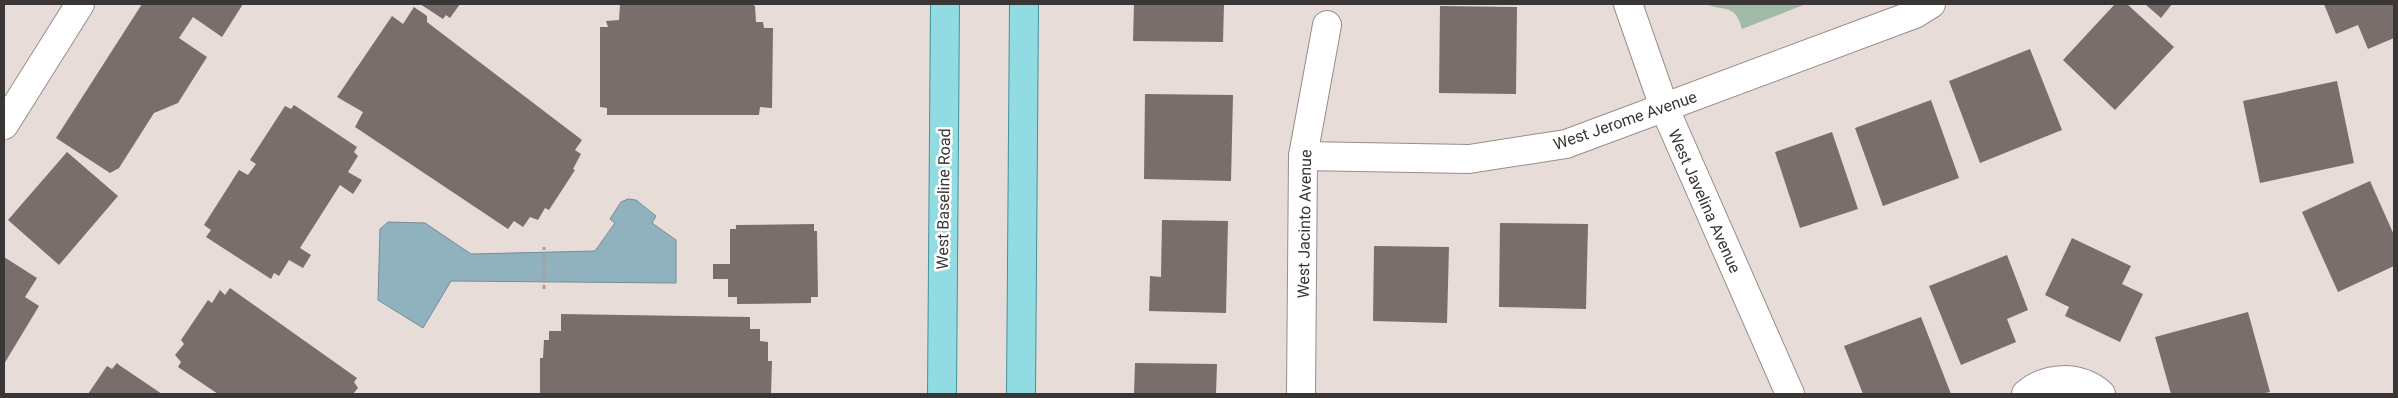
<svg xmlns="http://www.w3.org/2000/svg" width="2398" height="398" font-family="Roboto,sans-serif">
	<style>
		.green { fill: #a1b9a7 }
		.water { fill: #90b2bf; stroke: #768d96 }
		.building { fill: #786e6b }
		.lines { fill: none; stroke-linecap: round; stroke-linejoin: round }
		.street-casing { stroke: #978d89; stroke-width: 30 }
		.primary-casing { stroke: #42929a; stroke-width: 30 }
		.path { stroke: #a89f9c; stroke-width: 3; stroke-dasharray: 4 2.5; stroke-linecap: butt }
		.street { stroke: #fff; stroke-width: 28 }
		.primary { stroke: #91dce3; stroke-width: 28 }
		.labels { text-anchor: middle; stroke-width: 5; stroke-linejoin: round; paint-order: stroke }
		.street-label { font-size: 16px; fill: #3a3635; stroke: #fff }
	</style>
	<rect width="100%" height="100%" fill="#e7dcd8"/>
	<path class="green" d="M1705 4H1806L1742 29C1735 3 1725 12 1705 4Z"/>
	<path class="water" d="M628 199 636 200 656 216 652 223 676 240V283L451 281 423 328 378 300 380 229 388 222 425 223 471 254 595 251 615 223 610 219 621 202Z"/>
	<g class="building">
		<path d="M142 4H243L222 37 193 17 179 38 207 57 178 103 154 113 119 168 110 173 56 138Z"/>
		<path d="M420 4H460L450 18 446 15 443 19Z"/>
		<path d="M620 4H751L755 6 756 22H763L764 28H773L772 108 760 107 759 115H607V108L600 107V27H608L606 21 619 20Z"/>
		<path d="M1134 4H1224L1223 42 1133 41Z"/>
		<path d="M2115 4H2127L2174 47 2115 110 2063 60Z"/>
		<path d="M2145 4H2172L2161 18Z"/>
		<path d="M2324 4H2394V38L2368 49 2358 25 2336 34Z"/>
		<path d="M1440 6 1517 7 1516 94 1439 93Z"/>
		<path d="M414 7 427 16V22L440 32 582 140 575 150 581 154 573 169 575 170 549 210 545 208 538 220 530 217 523 227 514 221 508 229 355 127 363 112 337 97 392 16 403 24Z"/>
		<path d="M2030 49 2062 130 1980 163 1949 81Z"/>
		<path d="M2337 81 2354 163 2260 183 2243 101Z"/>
		<path d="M1145 94 1233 95 1231 181 1144 179Z"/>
		<path d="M1931 100 1959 178 1883 206 1855 128Z"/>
		<path d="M294 105 357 147 354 152 358 156 348 172 362 180 353 194 340 185 300 248 311 255 303 268 289 260 279 276 274 273 271 279 206 237 211 230 204 225 239 170 248 175 256 164 250 160 285 106 291 109Z"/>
		<path d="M1832 132 1858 209 1800 228 1775 152Z"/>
		<path d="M67 152 118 196 59 265 8 220Z"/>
		<path d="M2370 181 2394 235V266L2338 292 2302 212Z"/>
		<path d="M1162 220 1228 221 1226 313 1149 311 1150 276 1161 277Z"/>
		<path d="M1500 223 1588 224 1586 309 1499 307Z"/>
		<path d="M814 224V231H817L818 297H811V303L737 304V297H728V279H713V264H730V229H736V225Z"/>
		<path d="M2072 238 2131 266 2122 284 2143 294 2120 342 2065 316 2069 307 2045 295Z"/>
		<path d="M1374 246 1449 247 1447 323 1373 321Z"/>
		<path d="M2007 255 2028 310 2007 319 2016 342 1961 365 1929 286Z"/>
		<path d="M4 257 37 278 25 297 39 306 4 364Z"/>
		<path d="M230 288 357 378 354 382 358 388 353 394H218L178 367 181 362 175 355 184 344 181 340 208 300 212 303 220 290 225 295Z"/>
		<path d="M2248 312 2270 392 2260 394H2171L2155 337Z"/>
		<path d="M561 314 750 317V329H760V341L768 342V361H772L771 394H540V358H543L544 340H549V331H561Z"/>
		<path d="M1921 317 1951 394H1863L1844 346Z"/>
		<path d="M117 363 119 365 162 394H88L107 366 112 369Z"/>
		<path d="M1135 363 1217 364 1216 394H1134Z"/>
	</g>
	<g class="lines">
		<g class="street-casing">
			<g id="street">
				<path d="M1628 4 1664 107 1790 394"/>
				<path d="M4 125 80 4"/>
				<path d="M1303 156 1469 159 1566 144 1915 14 1931 4"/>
				<path d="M1301 394 1303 156 1327 25"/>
				<path d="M2026 394C2047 376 2079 375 2101 394"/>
			</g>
		</g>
		<g class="primary-casing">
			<g id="primary">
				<path d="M942 394 945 4"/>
				<path d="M1021 394 1024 4"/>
			</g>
		</g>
		<path class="path" d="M544 289V247"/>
		<use href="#street" class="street"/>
		<use href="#primary" class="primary"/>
	</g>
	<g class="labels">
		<g class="street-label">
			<text transform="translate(1625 120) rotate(-19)" y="6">West Jerome Avenue</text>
			<text transform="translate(943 199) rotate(-89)" y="6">West Baseline Road</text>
			<text transform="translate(1705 201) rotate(66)" y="6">West Javelina Avenue</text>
			<text transform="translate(1304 224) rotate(-89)" y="6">West Jacinto Avenue</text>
		</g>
	</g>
	<rect width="2398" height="398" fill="none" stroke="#3a3635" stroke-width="10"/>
</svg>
